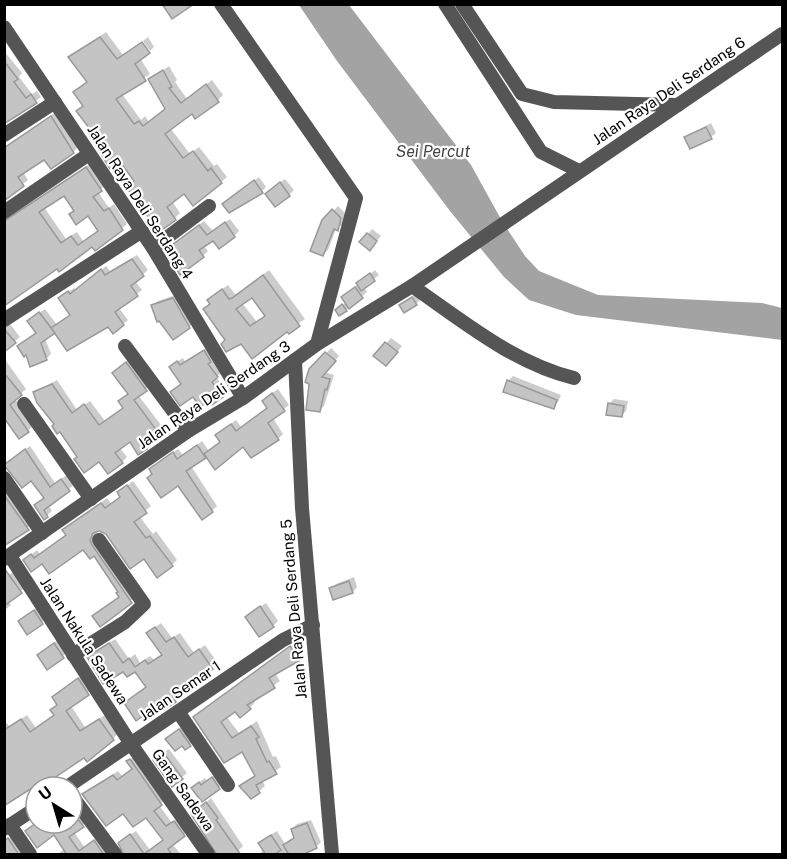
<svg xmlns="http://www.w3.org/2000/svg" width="787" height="859" font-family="'Public Sans',sans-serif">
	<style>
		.water { fill: #a3a3a3 }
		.shadow { fill: #0003; fill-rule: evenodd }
		.building { fill: #c4c4c4; stroke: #999; stroke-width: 1.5; fill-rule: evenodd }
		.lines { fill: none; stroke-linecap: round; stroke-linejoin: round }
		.minor { stroke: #555; stroke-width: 14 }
		.labels { text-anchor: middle; stroke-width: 4.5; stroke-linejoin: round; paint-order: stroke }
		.street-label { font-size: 15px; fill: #000; stroke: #fff }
		.water-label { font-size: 16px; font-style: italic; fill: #444; stroke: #fff }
	</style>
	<rect width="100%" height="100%" fill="#fff"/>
	<path class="water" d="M299 5H349L471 165 502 221 525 256 539 271 598 295 762 303 782 308V340L576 315 529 300 504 277 450 211 337 61Z"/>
	<g class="shadow">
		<path d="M106 32 123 55 141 43 148 53 140 58 150 74 122 94 141 120 145 116 149 122 166 108 150 80 169 66 177 80 175 82 187 99 212 80 223 95 218 100 192 112 171 129 190 154 199 147 214 166 217 164 227 177 221 182 185 191 172 201 180 213 175 218 135 181 91 129 85 105 89 81 70 57Z"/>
		<path d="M148 37 154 47 150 51 143 41Z"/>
		<path d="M4 51 22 73 19 77 32 94 37 91 41 97 4 123Z"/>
		<path d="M56 112 78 147 73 152 45 158 23 172 28 180 4 199V148Z"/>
		<path d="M711 123 716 133 711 137H686Z"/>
		<path d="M91 163 106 185 98 192 109 208 114 204 127 224 95 249 92 245 57 267 4 304V214L10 217 16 215ZM64 194 75 210 88 214 99 230 83 241 77 232 66 239 44 207Z"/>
		<path d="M259 177 266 187 262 191 228 200Z"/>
		<path d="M285 179 294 190 289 195 271 189Z"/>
		<path d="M338 206 345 213 342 225 336 229 328 250 323 254 324 221Z"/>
		<path d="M230 219 239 231 234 236 214 239 204 246 208 251 203 256 183 257 178 241 204 221 213 231Z"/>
		<path d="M372 229 381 236 374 244 368 234Z"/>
		<path d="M137 255 148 270 135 281 142 290 119 308 128 320 113 332 108 325 55 331 45 338 51 354 46 359 34 316 45 309 57 325 71 314 65 294 74 288 76 290 106 266 110 271Z"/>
		<path d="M269 270 305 319 288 330 241 342 227 340 205 309 215 294 228 285 235 294 239 293ZM252 296 266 315 257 322 242 303Z"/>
		<path d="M375 270 379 275 364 287 367 292 346 310H337L346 302 347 293Z"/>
		<path d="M417 293 421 299 416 304 401 305Z"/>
		<path d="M178 294 194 322 189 327 153 306 158 301Z"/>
		<path d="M4 321 10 324 20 337 4 350Z"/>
		<path d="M391 338 402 346 391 360 375 356Z"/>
		<path d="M209 347 222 372 216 377 227 391 222 396 183 384 175 363 183 358 185 362Z"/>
		<path d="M331 348 339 356 325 372 334 375 324 406 319 411 311 370Z"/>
		<path d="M4 358 26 389 15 399 33 426 20 437 4 408Z"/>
		<path d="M131 358 151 385 138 395 164 429 139 452 130 440 120 448 127 457 122 462 79 457 35 392 57 380 77 410 90 401 105 421 125 407 120 401 129 393 118 368Z"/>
		<path d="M513 376 561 395 558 402 553 407 508 381Z"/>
		<path d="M278 389 289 405 273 418 283 434 278 439 243 445 206 455 191 466 217 506 212 511 178 484 153 473 155 465 178 449 183 455 202 441 209 451 222 441 217 435 222 430 236 420 241 427 268 407V396Z"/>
		<path d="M614 399 628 401 626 411 621 416 609 404Z"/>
		<path d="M30 446 55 483 67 475 74 485 48 505 52 511 44 518 36 505 45 497 32 479 4 469V464Z"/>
		<path d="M133 481 151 506 139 516 153 534 156 531 177 560 172 565 144 557 107 533 96 530 97 539 137 596 100 625 94 617 120 596V591L94 554 84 548 43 562 31 570V555L37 550 40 554 67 534 64 530 70 524 107 498 111 504 121 496 119 492Z"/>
		<path d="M4 482 33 524 4 544Z"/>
		<path d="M15 571 26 587 8 601 11 605 4 611V578Z"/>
		<path d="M354 577 357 587 353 592 334 598 331 589 336 584Z"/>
		<path d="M266 603 278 621 273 626 252 612Z"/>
		<path d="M39 606 47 618 42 622 20 621Z"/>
		<path d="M161 623 172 638 180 633 194 653 205 645 217 662 178 693 180 696 175 701 147 687 135 670H124L89 657 115 639 129 659 135 654 140 663 150 656 154 660 163 654 153 629Z"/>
		<path d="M59 639 68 652 47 668 43 651Z"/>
		<path d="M297 642 303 654 275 673 280 681 253 700 255 702 250 708 236 710 226 716 239 733 257 721 273 757 276 756 281 767 262 780 265 786 252 797 241 786 256 775 242 749 194 717Z"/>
		<path d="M84 674 93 688 71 706 85 727 105 715 118 734 87 760 84 755 26 792 4 747V720L10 727 27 715 36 728 55 715 58 704 53 697Z"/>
		<path d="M184 725 194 740 190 745 172 734Z"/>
		<path d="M169 749 187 773 172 785 160 755Z"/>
		<path d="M133 757 166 798 159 805 172 823 179 817 189 830 172 844 181 854H125V838L136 831 150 850 164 839 146 815 123 812 84 794 118 771 122 776 133 768 128 762Z"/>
		<path d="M217 773 224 783 202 800 198 783 205 778 207 781Z"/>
		<path d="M211 798 243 846 238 851 193 814Z"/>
		<path d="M77 806 88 821 74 832 85 848 99 836 114 854H57L65 849 54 833 27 831 36 822 72 823V810Z"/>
		<path d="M311 820 321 842 316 847 304 854H258L265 850 260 843 265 838 277 831 285 844 295 837 292 829 297 824Z"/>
		<path d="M14 835 28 854H4V841Z"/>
	</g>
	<g class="building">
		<path d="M162 4H194L172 19Z"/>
		<path d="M100 37 117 59 142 42 150 53 135 64 146 81 116 99 134 124 139 121 143 126 165 109 148 79 163 70 172 87 169 88 181 103 206 84 219 102 195 119 192 114 165 134 183 158 193 151 208 171 211 168 222 183 193 206 184 194 167 207 176 220 159 232 126 187 134 181 120 162 110 169 87 131 90 129 76 111 83 106 73 92 87 82 68 57Z"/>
		<path d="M4 61 18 79 14 82 26 98 31 94 37 103 4 124Z"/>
		<path d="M51 116 74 153 51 169 44 160 18 177 24 186 4 201V148Z"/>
		<path d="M706 127 712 139 690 149 684 137Z"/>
		<path d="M86 167 102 191 93 197 104 211 109 208 123 230 95 251 92 247 59 272 57 269 4 306V221ZM64 196 74 211 69 214 76 225 88 216 98 231 78 245 71 236 61 243 39 212Z"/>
		<path d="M254 180 263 193 229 213 222 204Z"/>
		<path d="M280 182 290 196 275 207 265 194Z"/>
		<path d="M332 209 341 218 338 231 334 229 323 256 310 251 322 220Z"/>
		<path d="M225 222 235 237 219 249 213 241 199 250 204 257 180 275 173 264 181 258 172 245 199 225 207 235Z"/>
		<path d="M367 233 377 241 370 251 359 242Z"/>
		<path d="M132 259 144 276 131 286 138 296 115 312 124 325 113 334 108 327 67 351 51 328 70 315 58 298 68 291 70 294 101 269 105 275Z"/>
		<path d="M370 273 375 281 361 291 356 283Z"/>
		<path d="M263 275 300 326 289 334 287 332 252 359 241 344 226 352 221 344 225 340 203 309 210 304 207 300 222 289 229 299 232 298ZM252 298 265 316 250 326 236 309Z"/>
		<path d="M355 287 363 298 349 309 341 297Z"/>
		<path d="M412 297 417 305 404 313 399 305Z"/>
		<path d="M173 298 190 328 173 340 159 321 157 322 151 305Z"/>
		<path d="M342 304 347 311 339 316 335 310Z"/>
		<path d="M39 312 55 333 41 343 47 360 30 367 26 355 24 357 17 346 36 333 27 321Z"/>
		<path d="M4 329 16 343 4 352Z"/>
		<path d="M385 342 398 352 386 366 373 356Z"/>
		<path d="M204 350 211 362 208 364 218 377 212 382 223 397 212 405 209 401 200 407 193 397 180 406 170 392 181 384 169 367 177 361 180 365Z"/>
		<path d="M325 352 336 361 322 377 330 379 327 390 325 389 320 412 306 410 309 384 305 382 309 369Z"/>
		<path d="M126 362 147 391 134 400 160 435 145 446 147 449 138 455 130 442 115 453 123 463 108 474 99 462 84 473 74 459 77 457 60 432 57 434 52 426 54 424 37 403 33 392 52 384 72 413 84 404 99 425 123 408 118 401 128 394 112 373Z"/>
		<path d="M4 373 22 395 10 405 29 432 19 439 4 418Z"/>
		<path d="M507 380 557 400 554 409 503 392Z"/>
		<path d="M272 393 285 411 268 423 279 440 251 458 243 447 215 470 204 454 220 442 215 435 231 424 236 431 267 408 262 401Z"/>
		<path d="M608 403 624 406 622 417 606 415Z"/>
		<path d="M197 445 206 458 186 471 213 512 202 520 178 486 161 498 147 478 152 474 149 469 173 452 177 459Z"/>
		<path d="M25 449 50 487 61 479 70 491 44 510 48 517 44 520 34 505 44 498 31 481 22 488 4 465Z"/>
		<path d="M127 485 147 513 134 522 146 538 150 536 173 566 157 578 144 559 130 569 106 534 99 531 93 533 90 540 92 545 132 603 100 627 92 616 119 597 116 593 118 592 94 556 90 559 83 550 49 574 42 564 31 572 23 560 31 554 34 558 66 535 62 530 101 503 105 508 120 497 117 492Z"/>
		<path d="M4 495 29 530 4 546Z"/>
		<path d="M4 568 22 593 4 606Z"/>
		<path d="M349 581 353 593 333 600 329 588Z"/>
		<path d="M260 606 274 627 259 637 245 617Z"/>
		<path d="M34 610 43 624 27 635 18 621Z"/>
		<path d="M155 627 166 642 174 637 188 657 199 649 213 669 173 698 176 702 162 711 158 705 136 721 124 703 146 687 135 672 127 677 123 672 103 684 87 657 109 643 123 663 129 658 135 667 145 660 148 664 162 655 146 633Z"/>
		<path d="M54 643 64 658 47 670 37 655Z"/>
		<path d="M290 646 299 661 269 678 275 688 247 705 251 709 240 718 235 712 221 722 232 738 251 726 259 737 256 739 267 762 269 761 277 774 256 785 260 793 251 799 239 786 255 776 242 752 224 763 193 717Z"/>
		<path d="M78 678 89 695 66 711 80 731 99 719 114 740 87 762 84 758 45 784 43 781 4 806V730L21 719 30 732 54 715 50 710 57 705 52 697Z"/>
		<path d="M179 729 191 746 185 750 182 746 175 751 165 739Z"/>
		<path d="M163 752 183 779 172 787 153 760Z"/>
		<path d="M130 759 162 805 154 811 166 826 174 821 185 836 168 849 172 855H124L118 843 130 834 144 854 163 840 146 818 133 827 123 814 106 826 82 794 113 775 117 780 132 769 126 761Z"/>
		<path d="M212 777 220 789 202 802 191 788 199 782 201 785Z"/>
		<path d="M206 802 218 818 216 820 241 855H217L191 814Z"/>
		<path d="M72 811 84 827 69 837 79 851 94 840 104 855H67L54 835 37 848 25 831 36 823H72Z"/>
		<path d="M307 823 317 848 302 855H289L283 845 294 838 291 829Z"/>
		<path d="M271 835 281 850 274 855H266L258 843Z"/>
		<path d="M8 838 19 855H4V841Z"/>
	</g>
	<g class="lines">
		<g class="minor">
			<path d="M221 4 356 198 317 344"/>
			<path d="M445 4 541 152 579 171"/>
			<path d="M462 4 522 94 554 102 678 105"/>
			<path d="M4 27 153 248 243 398"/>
			<path d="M4 135 55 102"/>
			<path d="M4 212 89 154"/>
			<path d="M153 248 209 206"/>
			<path d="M412 286C463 321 513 363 574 378"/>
			<path d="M4 320 142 231"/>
			<path d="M125 346 188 431"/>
			<path d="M295 360 302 508 332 854"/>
			<path d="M24 404 91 499"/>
			<path d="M4 478 42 533"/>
			<path d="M10 556 131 744 208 854"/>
			<path d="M4 559 188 431 243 398 317 344 412 286 782 34"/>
			<path d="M73 655 125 622 144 604 99 540"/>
			<path d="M179 713 228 785"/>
			<path d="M67 787 283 640 313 625"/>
			<path d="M72 796 115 854"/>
			<path d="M10 825 30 854"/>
			<path d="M4 829 36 808"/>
		</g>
	</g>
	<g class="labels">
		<g class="street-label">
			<text transform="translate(669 91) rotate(-34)" y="5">Jalan Raya Deli Serdang 6</text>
			<text transform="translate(140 202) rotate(57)" y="5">Jalan Raya Deli Serdang 4</text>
			<text transform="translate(214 395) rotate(-34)" y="5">Jalan Raya Deli Serdang 3</text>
			<text transform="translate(294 609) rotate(-95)" y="5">Jalan Raya Deli Serdang 5</text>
			<text transform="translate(84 641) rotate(57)" y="5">Jalan Nakula Sadewa</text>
			<text transform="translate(180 691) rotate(-34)" y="5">Jalan Semar 1</text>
			<text transform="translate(183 790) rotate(55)" y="5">Gang Sadewa</text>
		</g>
		<g class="water-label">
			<text x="433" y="157">Sei Percut</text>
		</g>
	</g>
	<rect width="787" height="859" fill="none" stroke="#000000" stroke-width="12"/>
	<g transform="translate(54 805) rotate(323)"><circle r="28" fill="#ffffff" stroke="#999999" stroke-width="1.5"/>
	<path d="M0-4.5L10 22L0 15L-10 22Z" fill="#000000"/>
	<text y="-9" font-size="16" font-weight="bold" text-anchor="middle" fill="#000000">U</text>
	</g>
</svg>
